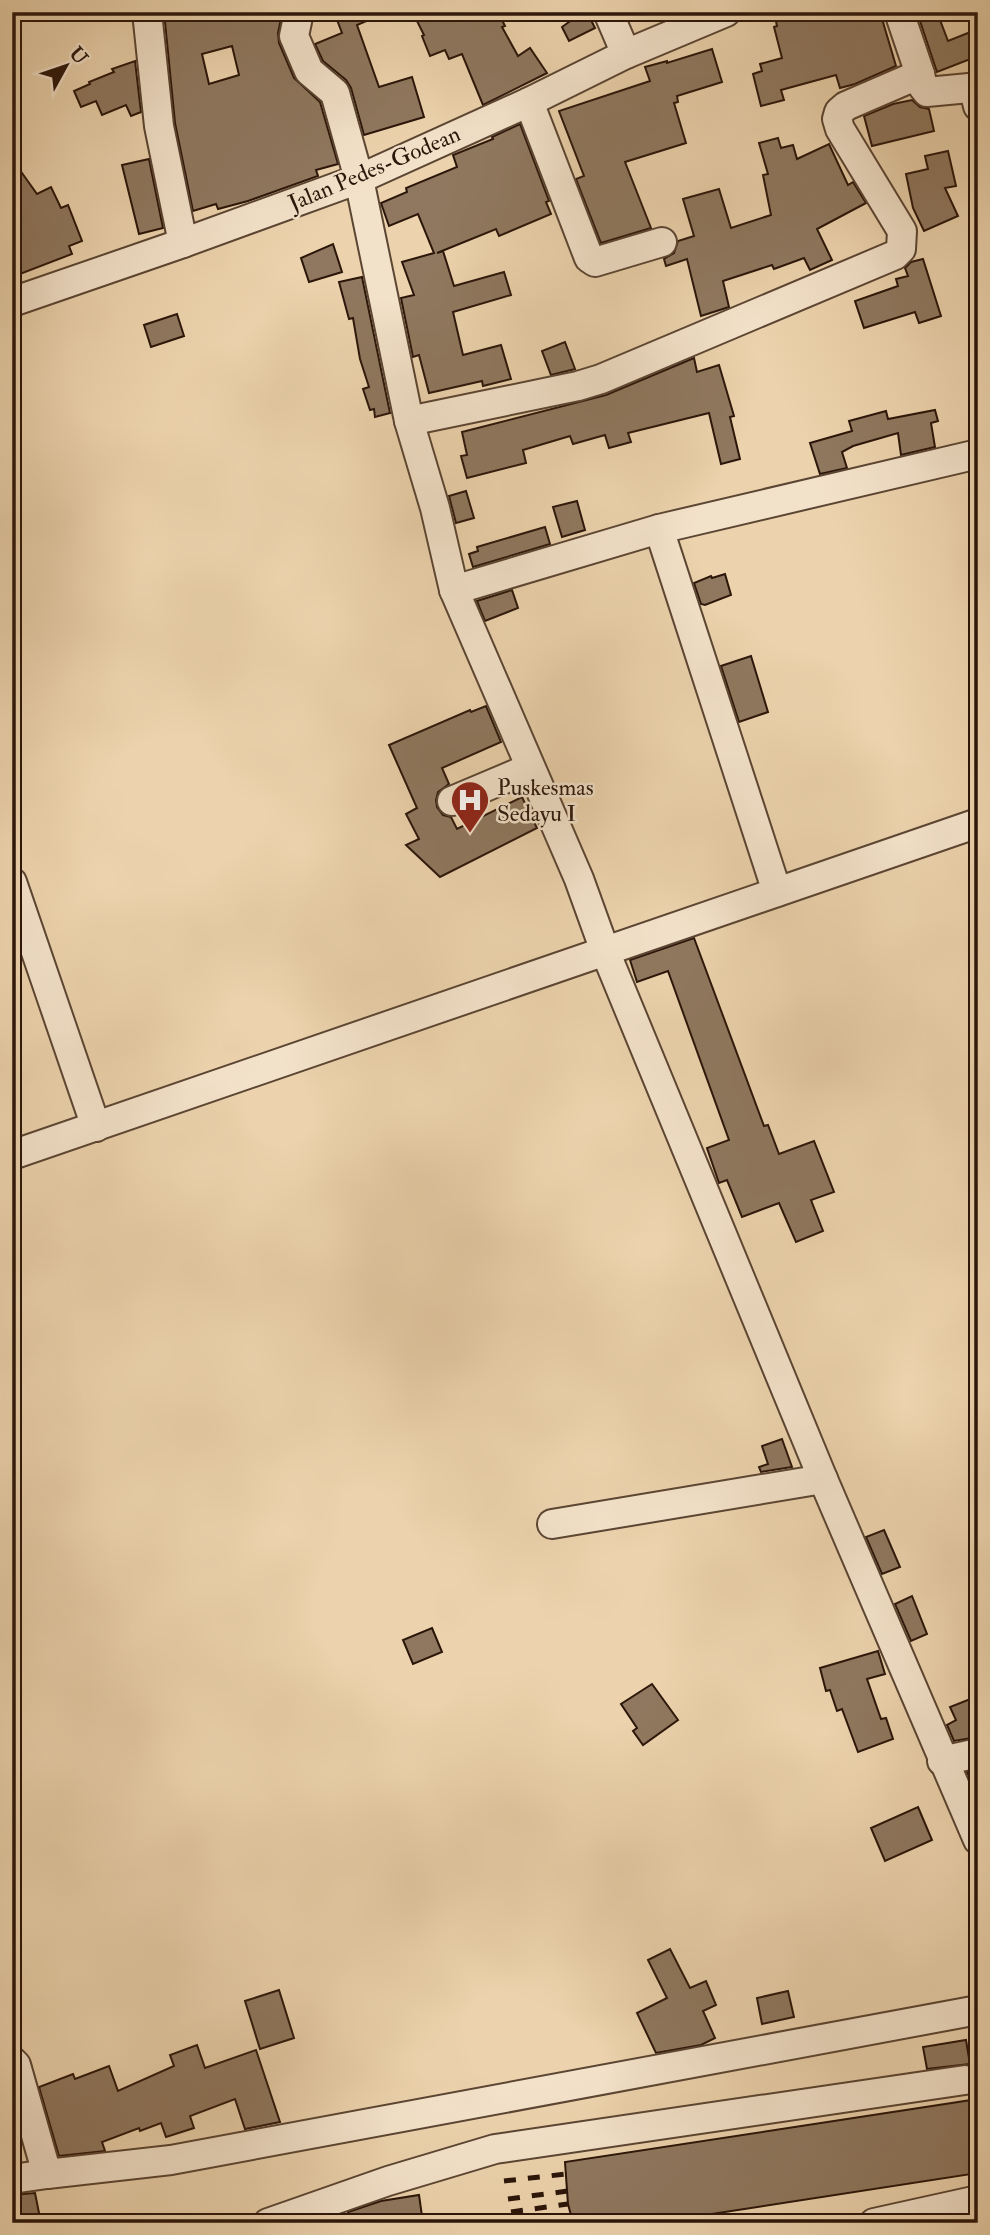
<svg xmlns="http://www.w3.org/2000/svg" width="990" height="2235" font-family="'IM FELL Double Pica',serif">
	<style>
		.building { fill: #8f785f; stroke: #2b160a; stroke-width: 2; fill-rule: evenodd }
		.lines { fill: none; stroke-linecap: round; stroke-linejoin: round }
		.minor-casing { stroke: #5b4533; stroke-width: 32 }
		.minor { stroke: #f3e2ca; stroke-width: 28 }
		.rail { stroke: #2b160a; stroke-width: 5; stroke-dasharray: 12 12; stroke-linecap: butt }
		.labels { text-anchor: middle; stroke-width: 5; stroke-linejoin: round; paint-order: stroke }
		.street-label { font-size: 23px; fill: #2b160a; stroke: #f3e2ca }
		.poi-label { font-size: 23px; fill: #2b160a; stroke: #f3e2ca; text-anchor: start }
	</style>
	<rect width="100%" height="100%" fill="#ecd3ad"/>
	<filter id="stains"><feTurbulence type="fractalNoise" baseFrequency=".00286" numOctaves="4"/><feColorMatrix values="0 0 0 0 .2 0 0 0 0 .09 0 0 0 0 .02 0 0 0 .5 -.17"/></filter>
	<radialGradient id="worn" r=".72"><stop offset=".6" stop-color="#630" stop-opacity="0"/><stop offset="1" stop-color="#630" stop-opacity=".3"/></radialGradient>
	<g class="building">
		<path d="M164 12H279L281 19 278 33 279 43 294 78 320 102 338 164 316 170 318 176 248 201 218 209 216 204 193 211 175 123ZM232 46 239 75 209 84 202 54Z"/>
		<path d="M334 12H387L357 25 379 87 412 77 424 117 364 135 351 88 346 80 323 61 315 44 342 33Z"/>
		<path d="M425 12H498L505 26 502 27 518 56 530 48 547 73 483 105 462 54 449 59 445 50 430 56 422 36 424 35 415 17Z"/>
		<path d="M583 12H587L595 28 569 41 562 27Z"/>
		<path d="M774 12H880L896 66 855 84 840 88 836 75 781 90 784 100 761 106 753 74 762 71 760 64 782 58 774 27 777 26Z"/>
		<path d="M917 12H937L948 41 978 29V56L937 72Z"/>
		<path d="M712 49 722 82 677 96 678 102 674 103 686 143 625 162 651 228 601 243 576 179 584 176 559 111 650 81 645 67 667 61V63Z"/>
		<path d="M135 61 141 112 131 116 126 105 102 115 96 101 81 107 74 91 90 84 89 82 114 72 112 69Z"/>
		<path d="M912 100 920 107 929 109 934 131 872 146 864 116 893 104Z"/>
		<path d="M520 124 549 201 546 202 551 214 499 236 496 229 437 253 443 251 454 286 504 272 511 295 453 312 463 355 501 345 511 379 483 386 482 381 429 393 419 355 413 357 401 298 414 295 402 262 434 253 418 214 389 226 381 203 407 192 406 188 457 167 453 155 493 139 492 137Z"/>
		<path d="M778 138 781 148 793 145 797 159 829 144 848 185 853 182 866 203 817 229 832 260 810 270 804 258 774 269 772 265 723 281 729 307 701 316 687 259 666 266 664 259 674 253 678 241 694 236 683 199 719 189 731 228 771 215 763 175 768 174 759 143Z"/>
		<path d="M948 151 956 186 945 188 958 216 924 231 913 208 906 174 928 169 925 156Z"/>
		<path d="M12 159 37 194 51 187 61 208 68 205 82 241 69 246 72 254 12 277Z"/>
		<path d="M149 159 163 228 139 234 122 165Z"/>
		<path d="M333 244 342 272 309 282 301 258Z"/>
		<path d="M923 259 941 316 919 323 915 312 864 328 855 301 898 286 896 279 908 276 905 268 911 262Z"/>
		<path d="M362 277 390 413 375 417 374 409 370 410 363 389 369 387 360 359 353 318 349 319 339 282Z"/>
		<path d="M177 314 184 336 151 347 144 325Z"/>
		<path d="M565 342 575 369 551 375 542 351Z"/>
		<path d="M694 358 697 372 719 365 734 416 730 417 740 459 721 464 709 413 628 433 631 442 609 448 605 435 573 444 570 436 523 450 526 463 467 478 461 456 467 455 462 432 606 395Z"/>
		<path d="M935 410 938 421 931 423 935 447 901 455 898 433 853 446 842 452 847 468 820 474 810 443 852 431 849 421 886 411 888 419Z"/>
		<path d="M466 491 474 518 456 523 449 496Z"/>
		<path d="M577 501 585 530 562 537 553 507Z"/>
		<path d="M545 527 550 544 473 567 469 554 478 551 477 547Z"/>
		<path d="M725 574 731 595 705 605 701 604 694 583 711 576 712 578Z"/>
		<path d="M512 590 518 608 485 621 477 601Z"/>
		<path d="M751 656 768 712 739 722 721 666Z"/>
		<path d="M486 706 501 742 442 768 449 784 438 792 436 800 437 807 443 815 451 817 457 829 522 797 537 828 440 877 406 845 419 839 406 814 417 808 389 745 470 710 471 712Z"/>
		<path d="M694 938 764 1126 768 1125 779 1154 814 1141 834 1192 811 1200 823 1231 796 1242 779 1203 742 1217 727 1180 719 1183 707 1148 729 1140 668 971 637 982 630 960Z"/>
		<path d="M782 1439 792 1467 761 1472 759 1467 768 1464 762 1446Z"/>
		<path d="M884 1530 900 1567 882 1574 866 1537Z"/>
		<path d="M912 1596 927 1634 911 1641 895 1604Z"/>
		<path d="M432 1628 442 1652 413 1664 403 1640Z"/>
		<path d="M878 1651 885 1674 867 1679 881 1719 886 1718 893 1739 858 1752 842 1709 837 1711 830 1690 826 1691 820 1668Z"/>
		<path d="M652 1684 678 1720 643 1745 633 1731 637 1728 621 1704Z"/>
		<path d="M978 1696V1737L954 1741 947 1725 956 1720 950 1707Z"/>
		<path d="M978 1770V1797L967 1772Z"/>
		<path d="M918 1807 932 1840 885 1861 871 1828Z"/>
		<path d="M670 1949 690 1988 706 1981 716 2005 703 2011 715 2038 701 2045 656 2053 637 2013 667 1998 648 1960Z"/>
		<path d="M279 1990 294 2038 260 2049 245 2001Z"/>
		<path d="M788 1991 794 2017 762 2024 757 1998Z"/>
		<path d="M966 2040 970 2064 927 2069 923 2047Z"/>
		<path d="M197 2045 205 2068 256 2050 280 2122 245 2129 235 2099 190 2116 194 2128 166 2137 161 2123 140 2131 139 2128 102 2142 105 2151 59 2156 39 2087 73 2074 75 2079 109 2066 118 2091 174 2066 170 2055Z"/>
		<path d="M978 2099V2173L653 2223H573L568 2204 565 2162Z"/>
		<path d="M35 2193 41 2223H12V2195Z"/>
		<path d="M419 2195 423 2223H350L348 2212 381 2201Z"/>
	</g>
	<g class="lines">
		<g class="minor-casing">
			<g id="minor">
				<path d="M147 12 159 126 183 243"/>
				<path d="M299 12 294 36 309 71 335 93 359 179 409 421 435 508 454 590 579 879 605 951 823 1479 978 1840"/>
				<path d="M608 12 626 54"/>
				<path d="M920 74 923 87 927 92 969 88 975 94 978 106"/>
				<path d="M529 102 589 258 595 262 662 242"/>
				<path d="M12 302 183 243 359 179 529 102 626 54 726 12"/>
				<path d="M409 421 578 386 601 379 895 255 901 249 902 231 840 129 837 119 839 112 846 106 920 74 899 12"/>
				<path d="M659 529 777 892"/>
				<path d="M454 590 659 529 978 454"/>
				<path d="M452 801 530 768"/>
				<path d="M12 882 96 1127"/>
				<path d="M12 1155 978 823"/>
				<path d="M552 1524 823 1479"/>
				<path d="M942 1761 978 1753"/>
				<path d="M12 2061 16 2065 47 2174"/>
				<path d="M12 2179 47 2174 171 2160 978 2010"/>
				<path d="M268 2223 388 2181 495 2149 965 2080"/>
				<path d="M874 2223 978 2200"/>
			</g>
		</g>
		<use href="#minor" class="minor"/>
		<g class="rail">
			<path d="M504 2181 566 2174"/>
			<path d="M508 2199 568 2191"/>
			<path d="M511 2212 568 2204"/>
		</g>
	</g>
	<defs>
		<g id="hospital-pin" transform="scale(2.0125)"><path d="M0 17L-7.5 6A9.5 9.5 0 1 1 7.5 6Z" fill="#8f2418" stroke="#f3e2ca"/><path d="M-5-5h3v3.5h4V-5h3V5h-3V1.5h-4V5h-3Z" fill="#fff"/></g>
	</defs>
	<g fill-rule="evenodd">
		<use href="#hospital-pin" x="470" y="800"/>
	</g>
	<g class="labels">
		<g class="street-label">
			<text transform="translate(374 168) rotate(-23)" y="8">Jalan Pedes-Godean</text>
		</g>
		<g class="poi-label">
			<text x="497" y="795">Puskesmas<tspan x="497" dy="26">Sedayu I</tspan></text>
		</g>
	</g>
	<rect width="990" height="2235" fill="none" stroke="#ecd3ad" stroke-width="42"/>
	<rect x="14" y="14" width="962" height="2207" fill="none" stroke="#2b160a" stroke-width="3.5"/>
	<rect x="21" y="21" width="948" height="2193" fill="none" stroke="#2b160a" stroke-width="2"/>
	<g transform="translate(66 66) rotate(50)" stroke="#f3e2ca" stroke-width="5" paint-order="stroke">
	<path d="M0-5L12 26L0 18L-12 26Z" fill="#2b160a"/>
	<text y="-10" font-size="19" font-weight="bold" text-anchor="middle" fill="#2b160a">U</text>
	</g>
	<rect width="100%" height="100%" filter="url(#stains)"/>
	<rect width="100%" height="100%" fill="url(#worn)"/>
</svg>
